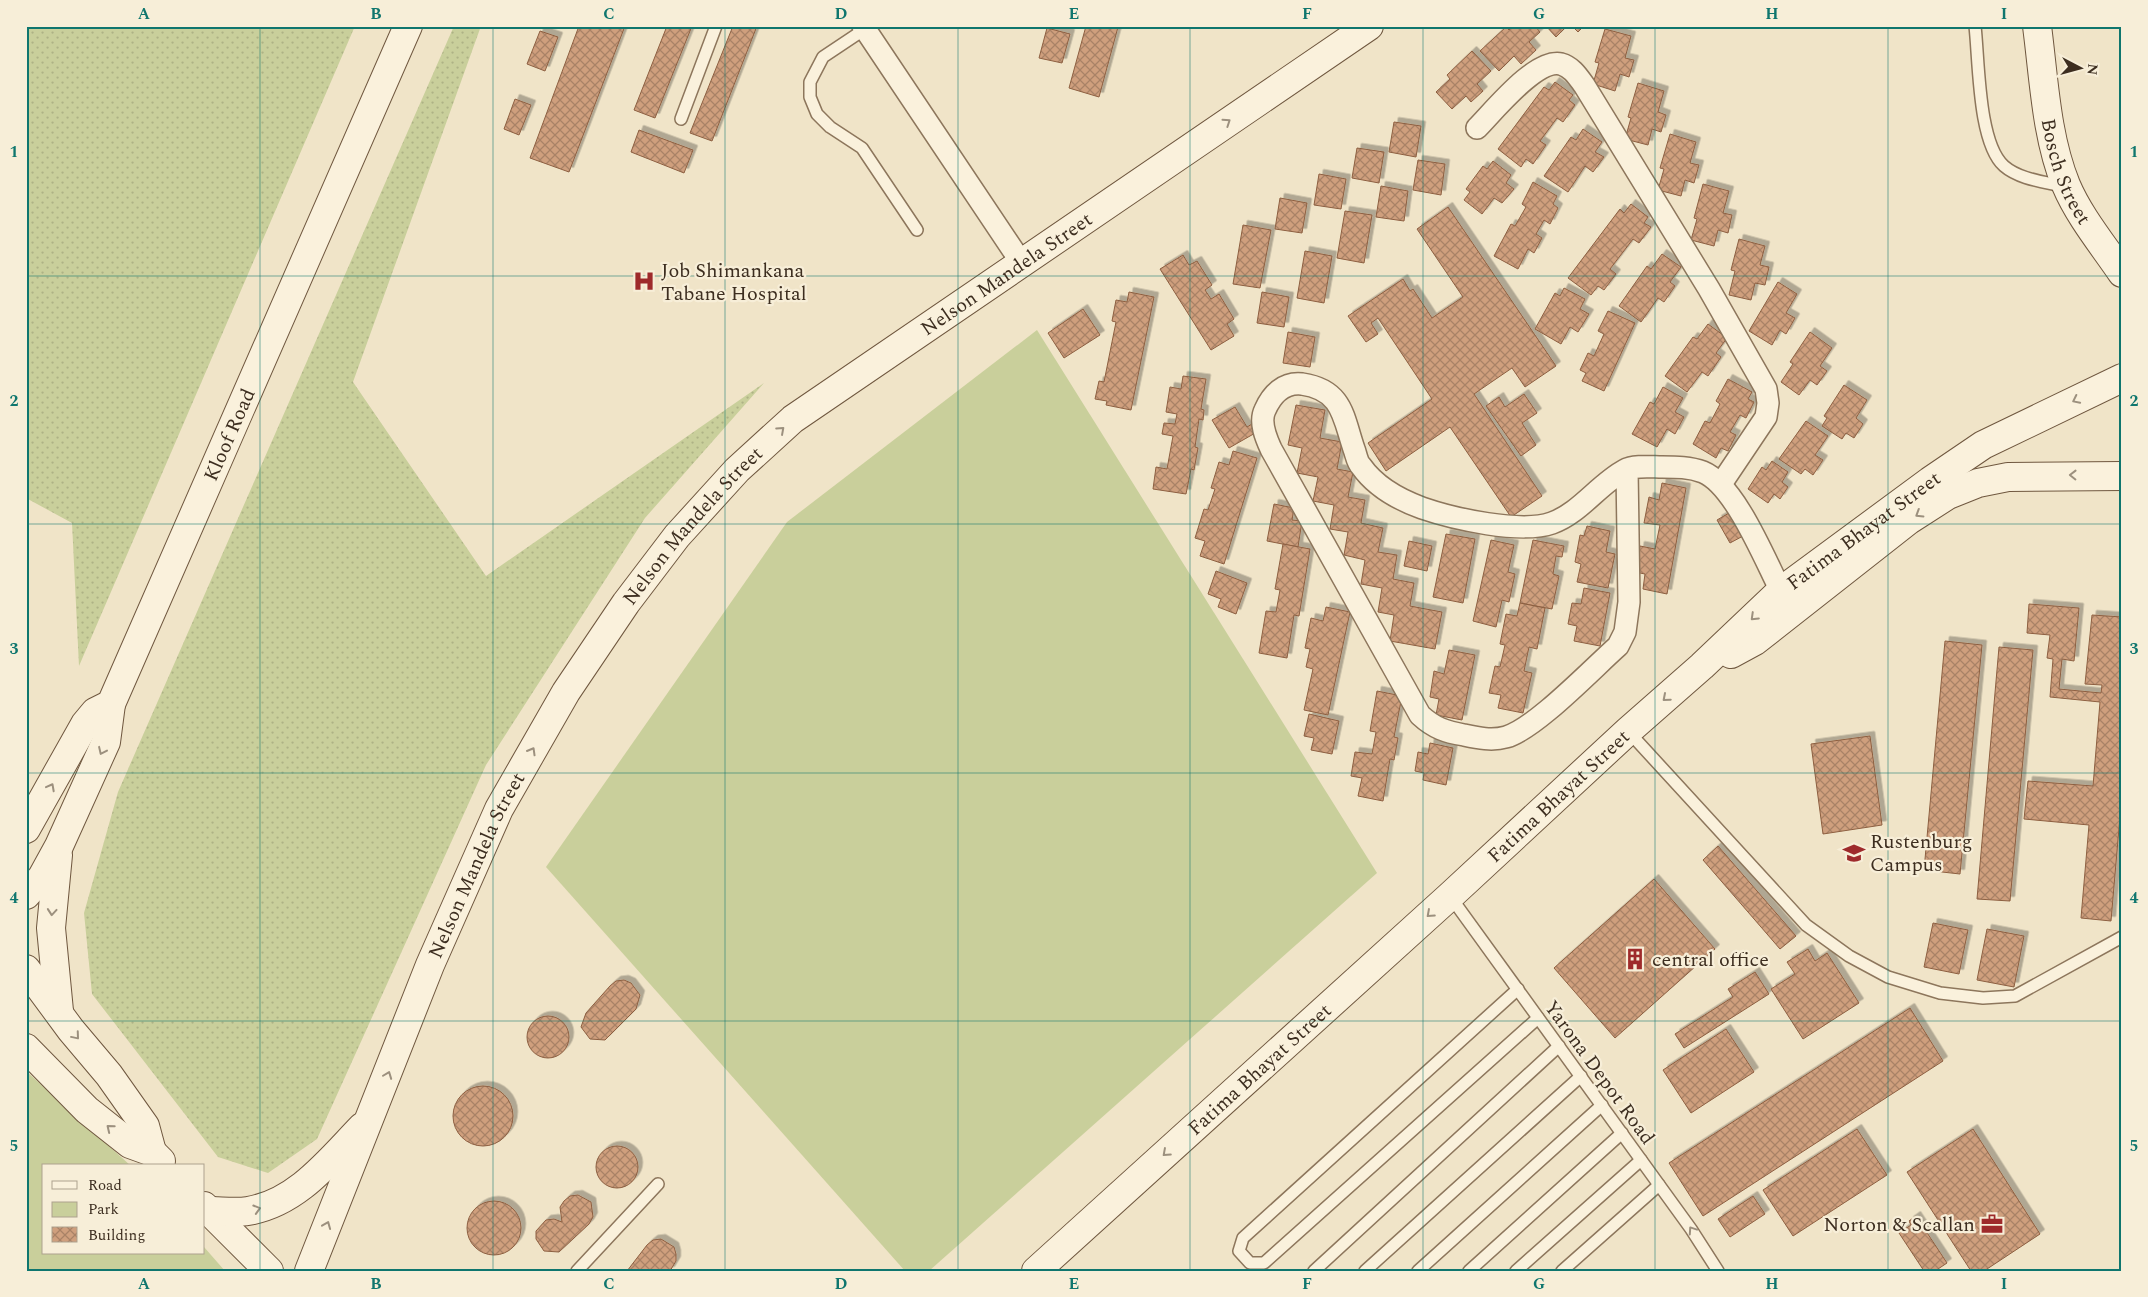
<svg xmlns="http://www.w3.org/2000/svg" width="2148" height="1297" font-family="Spectral,serif">
	<style>
		.grass { fill: url(#grass-dots) }
		.park { fill: #c9cf9b }
		.building { fill: url(#building-cross-hatch); stroke: #8d5f41; filter: url(#shadow) }
		.lines { fill: none; stroke-linecap: round; stroke-linejoin: round }
		.lane-casing { stroke: #8d765c; stroke-width: 14 }
		.street-casing { stroke: #8d765c; stroke-width: 24 }
		.secondary-casing { stroke: #6f573f; stroke-width: 30 }
		.lane { stroke: #faf1dc; stroke-width: 11 }
		.street { stroke: #faf1dc; stroke-width: 21 }
		.secondary { stroke: #faf1dc; stroke-width: 28 }
		.oneway { stroke: #9c907e }
		.grid { fill: none; stroke: #0f766e; stroke-width: 1; stroke-opacity: 0.55 }
		.labels { text-anchor: middle; stroke-width: 4.5; stroke-linejoin: round; paint-order: stroke }
		.street-label { font-size: 20px; fill: #3d2e20; stroke: #f7eed8 }
		.poi-label { font-size: 20px; fill: #3d2e20; stroke: #f7eed8; text-anchor: start }
		.neatline { fill: none; stroke: #0f766e; stroke-width: 2 }
		.grid-label { font-size: 16px; text-anchor: middle; font-weight: bold; fill: #0f766e }
	</style>
	<defs>
		<pattern id="grass-dots" width="8" height="8" patternUnits="userSpaceOnUse" patternTransform="scale(1.25)"><rect width="8" height="8" fill="#c9cf9b"/><path d="M2 2h.1M6 6h.1" fill="none" stroke="#aeb285" stroke-width="1.8" stroke-linecap="round"/></pattern>
		<pattern id="building-cross-hatch" width="8" height="8" patternUnits="userSpaceOnUse" patternTransform="scale(1.25)"><rect width="8" height="8" fill="#cf9f7d"/><path d="M0 0l8 8M0 8l8-8" fill="none" stroke="#a98266"/></pattern>
		<filter id="shadow"><feDropShadow dx="4.5" dy="-4.5" stdDeviation="0" flood-color="#0004"/></filter>
	</defs>
	<rect width="100%" height="100%" fill="#f0e4c8"/>
	<g class="grass">
		<path d="M26 26H355L79 666 72 523 26 498Z"/>
		<path d="M454 26H481L353 382 486 576 764 383 645 518 486 765 317 1139 268 1173 218 1157 92 994 84 913 118 792Z"/>
	</g>
	<g class="park">
		<path d="M1037 330 1377 873 929 1271H905L546 867 787 522Z"/>
		<path d="M26 1071 131 1166H44V1253H204V1247L225 1271H26Z"/>
	</g>
	<g class="building">
		<path d="M579 26H625L569 172 530 158Z"/>
		<path d="M667 26H692L655 118 634 110Z"/>
		<path d="M733 26H757L712 141 690 133Z"/>
		<path d="M1086 26 1118 27 1099 97 1069 88Z"/>
		<path d="M1513 26H1535L1540 32 1529 42 1536 50 1521 64 1514 56 1499 71 1480 51 1506 27 1509 30Z"/>
		<path d="M1546 26H1567L1556 37Z"/>
		<path d="M1572 26H1584L1578 32Z"/>
		<path d="M1047 28 1070 34 1062 63 1039 58Z"/>
		<path d="M1605 29 1631 36 1625 58 1634 60 1629 77 1620 74 1615 91 1593 84 1599 63 1595 62Z"/>
		<path d="M540 31 558 37 545 71 527 64Z"/>
		<path d="M1472 51 1491 71 1477 84 1483 91 1471 102 1466 96 1452 109 1436 92 1450 79 1447 75Z"/>
		<path d="M1555 82 1573 95 1569 100 1575 105 1563 122 1557 118 1540 141 1546 145 1533 164 1526 159 1521 167 1498 149 1544 87 1549 90Z"/>
		<path d="M1638 83 1664 91 1658 112 1666 115 1661 132 1652 129 1648 145 1625 139 1631 118 1628 117Z"/>
		<path d="M515 99 531 105 519 135 504 129Z"/>
		<path d="M1394 122 1421 126 1416 157 1389 152Z"/>
		<path d="M1583 129 1602 142 1595 152 1604 157 1593 172 1585 166 1568 192 1544 176 1571 137 1576 140Z"/>
		<path d="M639 130 693 150 684 173 631 152Z"/>
		<path d="M1670 134 1696 142 1690 163 1699 165 1694 183 1685 180 1681 196 1658 190 1664 169 1660 168Z"/>
		<path d="M1357 148 1384 152 1379 183 1352 178Z"/>
		<path d="M1418 160 1445 164 1441 195 1413 190Z"/>
		<path d="M1493 161 1511 175 1506 183 1514 189 1502 203 1494 198 1482 214 1464 200 1470 192 1466 189 1483 166 1487 169Z"/>
		<path d="M1319 174 1346 179 1341 209 1314 205Z"/>
		<path d="M1533 182 1557 196 1553 204 1558 208 1550 224 1544 220 1536 234 1542 238 1534 253 1528 249 1518 269 1494 256 1511 224 1515 226 1526 207 1522 204Z"/>
		<path d="M1703 184 1729 191 1723 213 1732 215 1728 233 1718 230 1714 246 1691 240 1697 219 1694 218Z"/>
		<path d="M1381 186 1408 191 1404 221 1376 217Z"/>
		<path d="M1280 198 1307 203 1302 233 1275 229Z"/>
		<path d="M1631 204 1648 217 1644 223 1651 227 1639 243 1633 239 1610 269 1616 274 1604 290 1598 286 1591 295 1568 278 1620 209 1624 213Z"/>
		<path d="M1448 207 1556 366 1525 387 1512 368 1474 394 1542 496 1511 517 1450 427 1386 471 1368 443 1432 399 1378 318 1371 323 1378 334 1366 342 1348 316 1403 279 1410 291 1413 289 1432 318 1463 297 1417 229Z"/>
		<path d="M1345 211 1372 215 1364 263 1337 258Z"/>
		<path d="M1243 225 1271 230 1260 288 1233 284Z"/>
		<path d="M1739 239 1765 246 1760 265 1769 267 1765 285 1755 283 1751 300 1729 295 1735 271 1731 270Z"/>
		<path d="M1305 251 1332 256 1324 303 1297 298Z"/>
		<path d="M1662 254 1681 267 1670 282 1675 286 1664 302 1658 298 1641 322 1619 306 1647 266 1651 269Z"/>
		<path d="M1183 255 1189 265 1197 261 1212 285 1205 290 1211 299 1219 294 1234 319 1227 324 1234 336 1211 350 1160 269Z"/>
		<path d="M1778 282 1797 294 1786 313 1795 318 1786 334 1780 330 1772 345 1749 331Z"/>
		<path d="M1564 288 1585 299 1580 309 1589 314 1578 332 1570 327 1561 344 1535 329 1555 293 1560 296Z"/>
		<path d="M1129 292 1154 297 1131 410 1106 405 1107 401 1095 399 1099 381 1104 382 1116 322 1112 321 1116 300 1127 302Z"/>
		<path d="M1262 292 1289 297 1284 327 1257 323Z"/>
		<path d="M1083 309 1100 335 1064 358 1048 333Z"/>
		<path d="M1608 311 1635 323 1604 391 1582 381 1586 373 1580 370 1588 353 1594 356 1604 334 1598 331Z"/>
		<path d="M1708 324 1727 338 1716 353 1721 357 1708 376 1702 372 1687 392 1665 376 1693 337 1697 339Z"/>
		<path d="M1288 332 1315 337 1310 367 1283 363Z"/>
		<path d="M1810 332 1832 348 1820 366 1827 371 1817 385 1810 380 1799 395 1781 382 1793 364 1790 362Z"/>
		<path d="M1183 376 1206 379 1201 409 1204 410 1203 420 1199 419 1195 447 1198 448 1194 470 1191 469 1186 494 1153 489 1156 467 1167 469 1173 436 1162 434 1164 423 1175 424 1177 414 1166 412 1170 387 1181 389Z"/>
		<path d="M1728 379 1752 392 1748 399 1754 402 1746 418 1740 415 1730 432 1736 435 1728 451 1721 448 1716 458 1693 444 1705 421 1710 423 1720 404 1716 401Z"/>
		<path d="M1844 385 1867 400 1856 418 1863 424 1854 438 1846 433 1842 439 1822 426 1827 418 1824 416Z"/>
		<path d="M1663 387 1683 398 1675 412 1684 417 1675 434 1667 429 1657 447 1632 434 1650 402 1654 404Z"/>
		<path d="M1524 394 1537 413 1522 423 1536 445 1521 456 1486 406 1499 397 1505 407Z"/>
		<path d="M1296 405 1325 410 1320 438 1342 442 1337 469 1353 472 1348 497 1365 500 1361 523 1383 528 1378 552 1397 555 1393 579 1414 583 1410 606 1442 612 1435 649 1390 641 1394 615 1378 612 1382 588 1361 584 1365 560 1344 555 1348 532 1330 529 1334 505 1313 501 1318 477 1297 473 1302 448 1288 445Z"/>
		<path d="M1235 407 1247 427 1252 424 1257 432 1229 448 1212 420Z"/>
		<path d="M1806 421 1828 436 1815 455 1823 460 1813 475 1805 469 1801 474 1779 459Z"/>
		<path d="M1233 451 1257 458 1224 564 1200 556 1205 541 1195 538 1204 509 1208 510 1215 489 1211 488 1219 462 1229 465Z"/>
		<path d="M1772 461 1788 472 1782 482 1788 487 1780 499 1774 494 1768 503 1748 489 1762 467 1766 470Z"/>
		<path d="M1662 483 1686 488 1667 594 1643 589 1645 574 1635 572 1640 546 1655 549 1660 525 1644 523 1649 497 1659 500Z"/>
		<path d="M1274 504 1294 508 1292 520 1302 521 1298 547 1267 541Z"/>
		<path d="M1729 513 1743 536 1730 543 1717 520Z"/>
		<path d="M1587 526 1610 531 1606 552 1615 554 1608 588 1577 582 1581 564 1575 562 1580 535 1584 536Z"/>
		<path d="M1446 534 1475 539 1463 603 1433 597Z"/>
		<path d="M1491 540 1514 545 1508 572 1515 574 1509 602 1502 600 1496 627 1473 621Z"/>
		<path d="M1533 540 1564 546 1562 557 1556 556 1553 574 1559 576 1552 609 1520 603Z"/>
		<path d="M1409 541 1432 546 1427 571 1404 566Z"/>
		<path d="M1283 544 1310 549 1299 616 1294 615 1287 658 1259 653 1266 611 1276 612 1280 590 1275 589Z"/>
		<path d="M1216 571 1247 583 1236 614 1218 607 1221 599 1208 594Z"/>
		<path d="M1584 588 1610 593 1600 646 1574 641 1577 626 1568 624 1572 603 1581 604Z"/>
		<path d="M1520 603 1545 608 1537 649 1529 647 1524 671 1532 673 1523 713 1498 708 1501 695 1489 693 1495 666 1500 667 1505 645 1500 644 1506 614 1517 616Z"/>
		<path d="M2029 604 2079 608 2074 661 2062 659 2059 689 2101 693 2102 685 2085 684 2092 615 2122 617V793L2111 921 2081 918 2089 825 2024 819 2028 781 2093 786 2100 702 2050 697 2053 659 2047 658 2050 635 2027 633Z"/>
		<path d="M1326 607 1350 612 1328 715 1304 710 1313 669 1306 667 1310 649 1305 648 1311 618 1323 621Z"/>
		<path d="M1945 641 1982 645 1960 874 1924 870Z"/>
		<path d="M1999 647 2033 650 2010 901 1977 899Z"/>
		<path d="M1449 650 1475 655 1462 720 1436 715 1439 699 1430 697 1434 671 1444 674Z"/>
		<path d="M1377 691 1402 696 1394 737 1398 738 1394 760 1390 759 1383 801 1358 796 1362 778 1351 776 1355 752 1372 754 1376 732 1370 731Z"/>
		<path d="M1309 714 1339 721 1332 754 1311 750 1314 738 1304 736Z"/>
		<path d="M1870 736 1882 825 1823 834 1811 744Z"/>
		<path d="M1430 743 1453 748 1446 785 1423 780 1424 773 1415 771 1418 752 1428 754Z"/>
		<path d="M1718 846 1796 936 1780 949 1703 860Z"/>
		<path d="M1654 879 1715 949 1615 1038 1554 968Z"/>
		<path d="M1933 923 1968 930 1959 974 1924 967Z"/>
		<path d="M1987 929 2024 936 2014 987 1977 980Z"/>
		<path d="M1808 949 1815 961 1827 953 1859 1003 1803 1039 1771 989 1795 974 1787 962Z"/>
		<path d="M1755 972 1769 994 1684 1048 1675 1034 1733 997 1728 989Z"/>
		<path d="M624 980 631 983 640 995 636 1009 605 1040 590 1039 581 1027 586 1013 610 986 616 981Z"/>
		<path d="M1910 1008 1943 1061 1703 1216 1669 1163Z"/>
		<circle cx="548" cy="1037" r="21"/>
		<path d="M1726 1029 1754 1072 1691 1113 1663 1070Z"/>
		<circle cx="483" cy="1116" r="30"/>
		<path d="M1857 1129 1887 1175 1793 1236 1763 1190Z"/>
		<path d="M1973 1129 2040 1234 1984 1271H1971L1907 1172Z"/>
		<circle cx="617" cy="1167" r="21"/>
		<path d="M578 1195 591 1202 593 1217 589 1224 559 1252 544 1251 536 1239V1231L546 1220 554 1219 562 1222 560 1207 564 1201 570 1196Z"/>
		<path d="M1753 1196 1765 1214 1730 1237 1718 1219Z"/>
		<circle cx="494" cy="1228" r="27"/>
		<path d="M1916 1216 1947 1263 1935 1271H1924L1899 1233 1911 1225 1909 1221Z"/>
		<path d="M661 1239 674 1247 676 1254V1261L670 1271H627L647 1245 653 1240Z"/>
	</g>
	<g class="lines">
		<g class="lane-casing">
			<g id="lane">
				<path d="M1975 26C1979 61 1978 143 2004 166 2020 180 2047 182 2066 187"/>
				<path d="M865 29 823 57 810 82V97L817 114 830 127 862 148 917 230"/>
				<path d="M681 119 716 26"/>
				<path d="M1628 731 1806 925 1849 956 1888 977 1940 993 1983 998 2015 996 2122 937"/>
				<path d="M1450 896 1691 1229 1718 1271"/>
				<path d="M1518 989 1243 1238 1239 1251 1250 1263H1264L1538 1018"/>
				<path d="M577 1271 658 1184"/>
				<path d="M1314 1271 1559 1046"/>
				<path d="M1365 1271 1581 1076"/>
				<path d="M1418 1271 1602 1105"/>
				<path d="M1469 1271 1622 1133"/>
				<path d="M1516 1271 1641 1160"/>
				<path d="M1562 1271 1659 1185"/>
			</g>
		</g>
		<g class="street-casing">
			<g id="street">
				<path d="M863 26 1021 262"/>
				<path d="M1477 128C1494 111 1536 58 1561 64 1572 67 1578 77 1584 85L1709 289 1766 389 1768 403 1766 417 1721 484"/>
				<path d="M1627 469 1629 602 1625 632 1618 646C1592 669 1535 729 1506 737 1492 741 1478 738 1464 735 1446 732 1434 728 1420 715L1271 449C1266 438 1259 422 1265 410 1272 394 1284 382 1302 384 1343 390 1343 417 1354 449 1356 454 1357 462 1361 466 1375 486 1400 500 1422 508 1454 519 1521 534 1552 523 1580 513 1599 484 1625 470 1634 465 1652 467 1662 467 1676 467 1690 467 1703 472 1735 485 1765 560 1781 591"/>
			</g>
		</g>
		<g class="secondary-casing">
			<g id="secondary">
				<path id="s1" d="M2037 26C2044 79 2046 136 2066 185 2079 216 2103 245 2122 273"/>
				<path d="M1731 654 1755 641 1909 520 1948 495 1978 483 2008 477 2122 476"/>
				<path id="s2" d="M26 829 85 724 95 712 111 704 408 26"/>
				<path d="M58 855 51 928 59 1011"/>
				<path d="M26 895 42 877 59 846 106 742 111 704"/>
				<path d="M26 969 71 1030 109 1075 145 1126 152 1152"/>
				<path d="M26 1048 87 1110 130 1144 152 1152 161 1161"/>
				<path d="M204 1206 269 1271"/>
				<path d="M209 1211C221 1211 236 1213 248 1211 297 1203 329 1161 362 1127"/>
				<path id="s3" d="M309 1271 430 965 499 809 566 692 626 603 677 536 737 470 793 419 1369 26"/>
				<path id="s4" d="M1036 1271 1450 896 1628 731 1702 666 1781 591 1930 481 1983 445 2122 378"/>
			</g>
		</g>
		<use href="#lane" class="lane"/>
		<use href="#street" class="street"/>
		<use href="#secondary" class="secondary"/>
	</g>
	<defs><path id="oneway-chevron" d="M-2-3.5L2.5 0L-2 3.5" fill="none" stroke-width="1.6" stroke-linecap="round" stroke-linejoin="round" transform="scale(1.25)"/></defs>
	<g class="oneway">
		<use href="#oneway-chevron" transform="translate(1227 122) rotate(-34)"/>
		<use href="#oneway-chevron" transform="translate(2076 400) rotate(154)"/>
		<use href="#oneway-chevron" transform="translate(781 430) rotate(-42)"/>
		<use href="#oneway-chevron" transform="translate(2073 475) rotate(-179)"/>
		<use href="#oneway-chevron" transform="translate(1919 514) rotate(148)"/>
		<use href="#oneway-chevron" transform="translate(1754 617) rotate(136)"/>
		<use href="#oneway-chevron" transform="translate(1666 698) rotate(139)"/>
		<use href="#oneway-chevron" transform="translate(102 751) rotate(115)"/>
		<use href="#oneway-chevron" transform="translate(532 751) rotate(-60)"/>
		<use href="#oneway-chevron" transform="translate(51 787) rotate(-62)"/>
		<use href="#oneway-chevron" transform="translate(52 912) rotate(95)"/>
		<use href="#oneway-chevron" transform="translate(1430 914) rotate(138)"/>
		<use href="#oneway-chevron" transform="translate(76 1036) rotate(50)"/>
		<use href="#oneway-chevron" transform="translate(388 1075) rotate(-69)"/>
		<use href="#oneway-chevron" transform="translate(110 1128) rotate(-141)"/>
		<use href="#oneway-chevron" transform="translate(1166 1153) rotate(138)"/>
		<use href="#oneway-chevron" transform="translate(257 1209) rotate(-17)"/>
		<use href="#oneway-chevron" transform="translate(327 1225) rotate(-68)"/>
		<use href="#oneway-chevron" transform="translate(1692 1230) rotate(-124)"/>
	</g>
	<path class="grid" d="M260 26V1271M493 26V1271M725 26V1271M958 26V1271M1190 26V1271M1423 26V1271M1655 26V1271M1888 26V1271M26 276H2122M26 524H2122M26 773H2122M26 1021H2122"/>
	<defs>
		<g id="hospital-bare" transform="scale(1.725)"><path d="M-5-5h3v3.5h4V-5h3V5h-3V1.5h-4V5h-3Z" fill="#9e2a2b" stroke="#f7eed8" stroke-width="2.5" paint-order="stroke"/></g>
		<g id="university-bare" transform="scale(1.725)"><path d="M0-5L7-2L0 1L-7-2ZM-4 1L0 2.5L4 1V4Q0 6-4 4Z" fill="#9e2a2b" stroke="#f7eed8" stroke-width="2.5" paint-order="stroke"/></g>
		<g id="building-bare" transform="scale(1.725)"><path d="M-4-6H4V6H1V3H-1V6H-4ZM-2.5-4.3h1.7v1.8h-1.7ZM.8-4.3h1.7v1.8H.8ZM-2.5-1h1.7V.8h-1.7ZM.8-1h1.7V.8H.8Z" fill="#9e2a2b" stroke="#f7eed8" stroke-width="2.5" paint-order="stroke"/></g>
		<g id="office-bare" transform="scale(1.725)"><path d="M-6-3h4V-5.5h4V-3h4V5H-6ZM-1-4.5V-3h2v-1.5ZM-6 0V1H6V0Z" fill="#9e2a2b" stroke="#f7eed8" stroke-width="2.5" paint-order="stroke"/></g>
	</defs>
	<g fill-rule="evenodd">
		<use href="#hospital-bare" x="644" y="281"/>
		<use href="#university-bare" x="1854" y="853"/>
		<use href="#building-bare" x="1635" y="959"/>
		<use href="#office-bare" x="1992" y="1224"/>
	</g>
	<g class="labels">
		<g class="street-label">
			<text dy="7" stroke="none"><textPath href="#s1" startOffset="149">Bosch Street</textPath></text>
			<text dy="7" stroke="none"><textPath href="#s3" startOffset="1249">Nelson Mandela Street</textPath></text>
			<text dy="7" stroke="none"><textPath href="#s2" startOffset="448">Kloof Road</textPath></text>
			<text dy="7" stroke="none"><textPath href="#s3" startOffset="844">Nelson Mandela Street</textPath></text>
			<text dy="7" stroke="none"><textPath href="#s4" startOffset="1111">Fatima Bhayat Street</textPath></text>
			<text dy="7" stroke="none"><textPath href="#s4" startOffset="706">Fatima Bhayat Street</textPath></text>
			<text dy="7" stroke="none"><textPath href="#s3" startOffset="439">Nelson Mandela Street</textPath></text>
			<text dy="7" stroke="none"><textPath href="#s4" startOffset="301">Fatima Bhayat Street</textPath></text>
			<text transform="translate(1600 1072) rotate(54)" y="7">Yarona Depot Road</text>
		</g>
		<g class="poi-label">
			<text x="661" y="277">Job Shimankana<tspan x="661" dy="23">Tabane Hospital</tspan></text>
			<text x="1870" y="848">Rustenburg<tspan x="1870" dy="23">Campus</tspan></text>
			<text x="1652" y="966">central office</text>
			<text x="1975" y="1231" text-anchor="end">Norton &amp; Scallan</text>
		</g>
	</g>
	<rect width="2148" height="1297" fill="none" stroke="#f7eed8" stroke-width="55"/>
	<rect x="42" y="1164" width="162" height="90" fill="#f7eed8" stroke="#ada18e"/>
	<rect x="52" y="1181" width="25" height="8" fill="#faf1dc" stroke="#ada18e"/>
	<text x="88" y="1190" font-size="15" fill="#3d2e20">Road</text>
	<rect x="52" y="1202" width="25" height="15" fill="#c9cf9b" stroke="#ada18e"/>
	<text x="88" y="1214" font-size="15" fill="#3d2e20">Park</text>
	<rect x="52" y="1227" width="25" height="15" fill="url(#building-cross-hatch)" stroke="#ada18e"/>
	<text x="88" y="1240" font-size="15" fill="#3d2e20">Building</text>
	<g transform="translate(2080 68) rotate(96)" stroke="#f7eed8" stroke-width="4" paint-order="stroke">
	<path d="M0-4L9 19L0 12L-9 19Z" fill="#3d2e20"/>
	<text y="-8" font-size="14" font-weight="bold" text-anchor="middle" fill="#3d2e20">N</text>
	</g>
	<rect x="28" y="28" width="2092" height="1242" class="neatline"/>
	<g class="grid-label">
		<text x="144" y="19">A</text>
		<text x="376" y="19">B</text>
		<text x="609" y="19">C</text>
		<text x="841" y="19">D</text>
		<text x="1074" y="19">E</text>
		<text x="1307" y="19">F</text>
		<text x="1539" y="19">G</text>
		<text x="1772" y="19">H</text>
		<text x="2004" y="19">I</text>
		<text x="14" y="157">1</text>
		<text x="2134" y="157">1</text>
		<text x="14" y="406">2</text>
		<text x="2134" y="406">2</text>
		<text x="14" y="654">3</text>
		<text x="2134" y="654">3</text>
		<text x="14" y="903">4</text>
		<text x="2134" y="903">4</text>
		<text x="14" y="1151">5</text>
		<text x="2134" y="1151">5</text>
		<text x="144" y="1289">A</text>
		<text x="376" y="1289">B</text>
		<text x="609" y="1289">C</text>
		<text x="841" y="1289">D</text>
		<text x="1074" y="1289">E</text>
		<text x="1307" y="1289">F</text>
		<text x="1539" y="1289">G</text>
		<text x="1772" y="1289">H</text>
		<text x="2004" y="1289">I</text>
	</g>
</svg>
